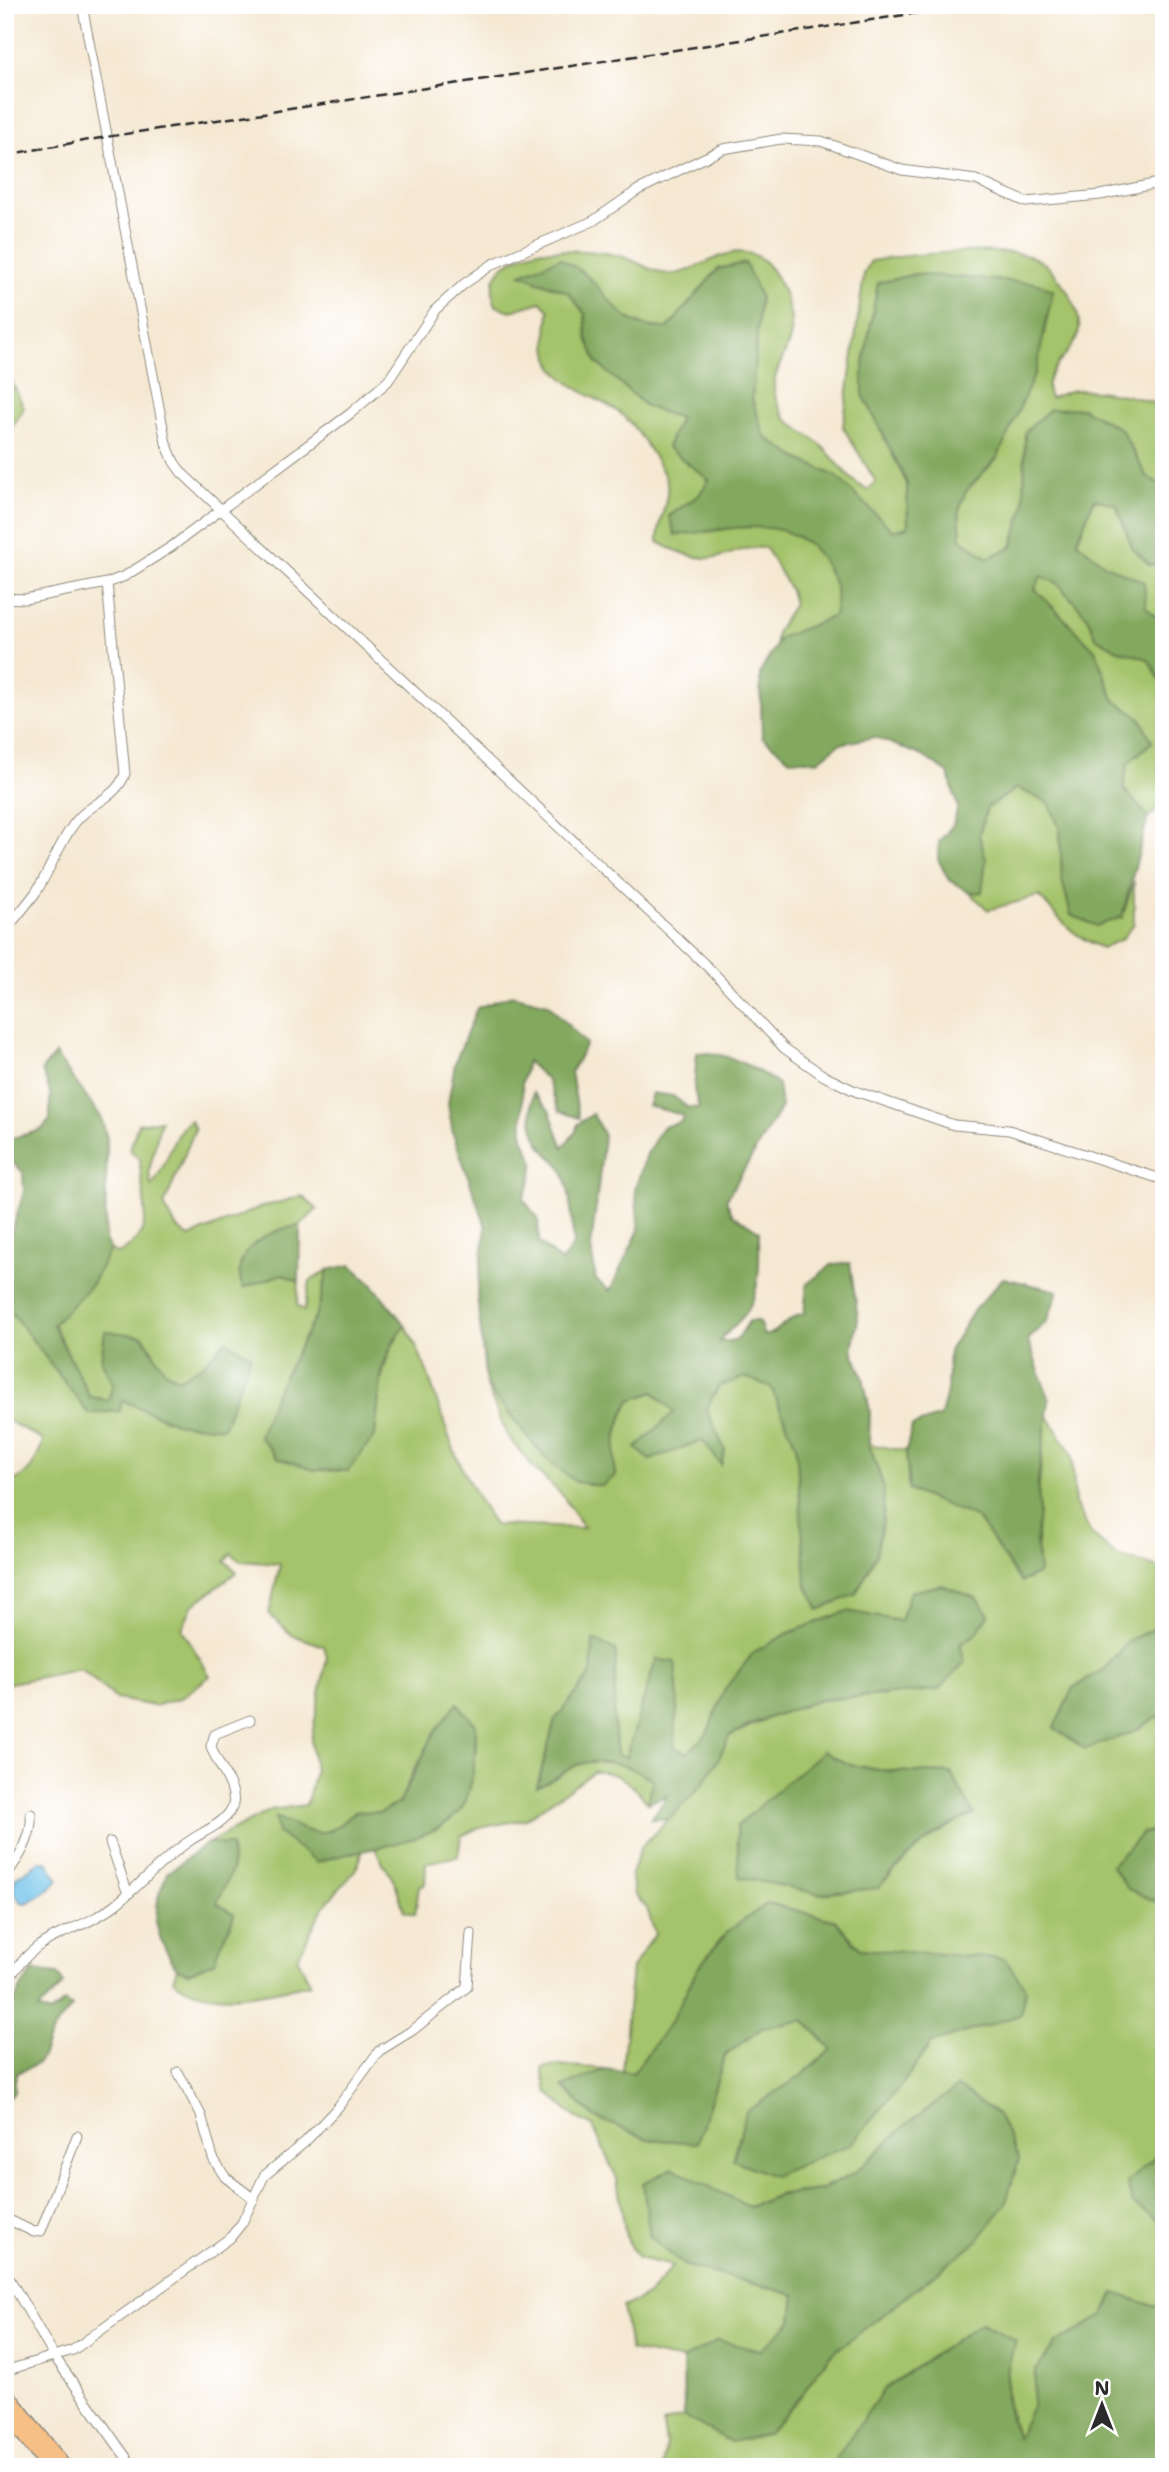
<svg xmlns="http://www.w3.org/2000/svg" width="1169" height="2472" font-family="'Shantell Sans',sans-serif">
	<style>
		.green { fill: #a4c36b; stroke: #68774b; stroke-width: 2; fill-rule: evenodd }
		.forest { fill: #83a95f; stroke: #576a45; stroke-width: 2 }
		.water { fill: #6cc1e9; stroke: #4c768a; stroke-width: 2 }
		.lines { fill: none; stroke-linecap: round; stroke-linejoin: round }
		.minor-casing { stroke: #908a7e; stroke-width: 11 }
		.trunk-casing { stroke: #908a7e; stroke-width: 17 }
		.minor { stroke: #fff; stroke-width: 9 }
		.trunk { stroke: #f5bf86; stroke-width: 14 }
		.rail { stroke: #2b2b2b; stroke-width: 2.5; stroke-dasharray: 10 5; stroke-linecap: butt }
	</style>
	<rect width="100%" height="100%" fill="#fff"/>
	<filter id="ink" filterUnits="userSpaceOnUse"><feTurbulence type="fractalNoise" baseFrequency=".0143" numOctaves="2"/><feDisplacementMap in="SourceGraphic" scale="14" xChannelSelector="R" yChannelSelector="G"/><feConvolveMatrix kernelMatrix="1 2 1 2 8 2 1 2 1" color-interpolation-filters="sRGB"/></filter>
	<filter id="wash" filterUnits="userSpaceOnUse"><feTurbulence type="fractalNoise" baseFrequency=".00686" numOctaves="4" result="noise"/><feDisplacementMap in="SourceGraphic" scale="28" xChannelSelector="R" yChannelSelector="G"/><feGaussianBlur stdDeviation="1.57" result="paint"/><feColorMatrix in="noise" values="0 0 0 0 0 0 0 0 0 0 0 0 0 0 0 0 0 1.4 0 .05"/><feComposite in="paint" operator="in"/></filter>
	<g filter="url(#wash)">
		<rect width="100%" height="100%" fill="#f5e8d2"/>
		<g class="green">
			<path d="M538 250C566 251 596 249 623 257 637 261 654 273 668 274 697 275 724 243 754 255 777 264 794 310 791 333 789 351 773 371 774 388 775 399 779 409 786 418 793 427 806 433 815 440 835 455 845 480 868 490L876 482 843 427 864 274 871 261C906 255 1006 244 1037 259 1052 267 1060 280 1069 294 1075 305 1082 322 1078 335 1070 357 1038 374 1050 398 1059 396 1068 390 1077 390 1094 389 1154 398 1164 409V486L1147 477 1136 459 1025 432 1024 507 1012 547 988 558 961 539 959 510 966 491 998 457 1013 418 1053 290 1035 283 915 274 878 283 863 368V394L907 484 908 527 892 531 836 476 797 458 765 437 752 399 754 362 745 263 718 269 668 328C627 329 608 303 585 274L535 281 568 292 585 314 587 338 597 363 647 407 680 418 667 447 709 480 699 495 669 516 707 532 750 525 783 528 817 550 839 591 834 617 780 638 775 648 777 631 794 604 790 590 766 548C743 547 743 550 723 556 703 563 675 551 658 542 657 522 672 495 666 479 659 463 634 423 620 413 600 399 569 389 554 368 543 353 548 327 549 310L541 302 511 311 496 306C483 272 510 258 538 250Z"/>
			<path d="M5 367 24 408 5 439V407L11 392 5 382Z"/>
			<path d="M1094 499 1116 504 1133 549 1150 565 1164 561 1163 625 1146 607 1143 582 1105 565 1077 542Z"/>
			<path d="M1041 576 1057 583 1086 615 1096 637 1116 649 1148 659 1164 686V806L1148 817 1123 788 1128 763 1152 742 1141 719 1114 700 1095 650 1035 589Z"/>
			<path d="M1017 788 1049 803 1060 829 1062 880 1122 918 1134 881V924L1122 939 1102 948C1068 933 1063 922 1039 896L988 910 970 893 981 892 986 860 979 835 987 808Z"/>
			<path d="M161 1120 149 1171 151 1186C169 1166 171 1133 190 1120L195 1129 164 1205 176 1227 189 1237 259 1208 302 1196 317 1209 300 1226C270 1228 228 1251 243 1288L282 1274 299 1282 297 1305 304 1311 310 1281 328 1270 317 1313 275 1394 375 1435C379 1394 380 1359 405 1325 426 1360 435 1398 449 1437 460 1468 477 1497 494 1525L584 1528 562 1495 532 1466 507 1435 486 1385 516 1421 615 1476C613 1447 617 1425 630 1400L654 1392 674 1412 662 1426 650 1460 703 1440 721 1464 725 1450 706 1409 719 1386 745 1377 772 1387 796 1446 804 1525 884 1488 869 1444 906 1451 909 1490 977 1517 1021 1582 1039 1573C1034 1521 1040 1467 1047 1415L1072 1454 1075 1503 1091 1534 1117 1556 1164 1569V1624L1129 1640 1103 1670 1073 1688 1128 1734 1164 1714V1828L1143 1833 1128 1889 1164 1905V2154L1161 2153 1132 2203 1164 2224V2297L1156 2307 1115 2293 1103 2316 1056 2343 1035 2372 1032 2407 1017 2439C1005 2400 1001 2380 1016 2341L981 2323 884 2389 830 2467H662L666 2444 663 2423 684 2416 731 2442 801 2396 828 2357 947 2265 908 2123 855 2173 821 2190 781 2194 749 2207 718 2194 684 2265 795 2295 792 2321 760 2352 718 2340 683 2360 630 2350 623 2307 648 2295 673 2266 638 2258 626 2237 617 2179 593 2126 575 2117 547 2092 542 2068 558 2065 605 2069 563 2087 594 2117 648 2139 697 2143 725 2056 762 2028 804 2020 832 2049 802 2075 904 2082 930 2043 966 2029 929 1955 860 1949 836 1921 768 1903 727 1932 698 1968 672 2020 633 2073 622 2071 632 1968 655 1934 647 1908 634 1894 631 1874 641 1847 701 1786 718 1760 729 1736 788 1709 820 1700 887 1695 976 1634 942 1585 910 1592 900 1621 847 1611 789 1633 754 1652 725 1689 707 1734 687 1753 674 1748 676 1726 657 1659 626 1757 617 1755 614 1723 591 1674 555 1720 537 1786C552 1782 563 1771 577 1765 602 1756 633 1766 653 1780L648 1803C634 1785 617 1770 593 1772L526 1819 478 1828 461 1836 458 1856 426 1863 425 1884 419 1886 415 1915 404 1911 396 1885 374 1847C406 1842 432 1830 459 1813L476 1753V1725L457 1704 414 1769 400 1802 380 1813 356 1811C321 1843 317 1835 276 1818L317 1862 362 1849C361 1873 339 1886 326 1904 314 1920 308 1941 297 1958L311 1984C267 1992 212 2010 173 1980L177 1969 189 1973 231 1926 216 1903 232 1869 231 1846 208 1843 271 1810 306 1805 315 1772 311 1741 327 1657 324 1646 292 1635 269 1614 280 1564 240 1561 231 1553 225 1561 237 1572 192 1606 182 1629 210 1676 181 1698 155 1706 116 1699 81 1669 5 1684V1484C29 1477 37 1463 43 1440L5 1419V1295L11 1297 9 1309 89 1414 122 1400 175 1423 223 1428 251 1355 226 1341 203 1365 178 1379 164 1370 143 1336 101 1359 113 1385 108 1400 90 1397 53 1324 92 1284 110 1249 118 1254C161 1230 140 1200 140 1159L130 1150 138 1124ZM822 1751C859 1775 909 1771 951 1773L974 1814C934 1830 907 1856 878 1888Z"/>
		</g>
		<g class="forest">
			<path d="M560 258C568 263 577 268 584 273 614 299 620 330 668 328L718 269 745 263 760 296 752 399 765 437 797 458 836 476 893 531 908 527 907 483 863 394V368L878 283 915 274 1035 283 1053 290 1036 371 998 457 966 491 959 510 961 539 988 558 1012 547 1024 507 1025 432 1050 409 1082 408 1121 429 1147 477 1164 486V561L1150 565 1133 549 1116 504 1094 499 1077 542 1105 565 1144 582 1146 607 1164 625V686L1148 659 1116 649 1096 637 1086 615 1057 583 1041 576 1035 589 1095 650 1114 700 1141 719 1152 742 1128 763 1123 788 1148 817 1122 917 1097 926 1071 915 1062 880 1060 829 1049 803 1017 788 987 808 979 835 986 860 982 892 970 893 948 879 938 859 939 842 953 825 958 807 948 773 923 756 875 737 839 744 818 761 790 759 762 737 760 673 780 638 834 616C839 592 837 588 826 566 795 508 728 531 675 535L669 516 699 495 709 480 667 447 680 418 647 407 597 363 587 338 585 314 568 292 521 274Z"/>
			<path d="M511 995 548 1004 586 1044 571 1072 579 1118 559 1111 547 1080 527 1061 522 1083 523 1138 534 1162 530 1184 523 1199 538 1218 539 1242 561 1262 574 1244C571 1221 572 1189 561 1167 557 1161 550 1157 545 1151 532 1134 529 1115 533 1093L549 1110 563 1147 575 1133 578 1124 593 1114 604 1136 591 1248 596 1280 610 1291 639 1230 635 1189 646 1156 662 1127 681 1122 683 1115 648 1106 652 1093 673 1096 687 1107 699 1108 694 1090 697 1053C726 1051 755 1068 778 1084L781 1107 726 1200 732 1214 759 1231C759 1258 762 1290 746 1313 738 1324 727 1331 719 1342L737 1340 749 1321H759L764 1336C782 1331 788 1316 804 1314L807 1284 833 1264 850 1263 858 1319 852 1349 863 1377 870 1411 869 1444 884 1488 883 1520 876 1555 856 1594 819 1610 806 1584 796 1446 771 1387 745 1377 719 1386 706 1409 725 1450 721 1465 703 1440 650 1460 636 1448 674 1412 654 1392 630 1400C616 1425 613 1447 615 1476L602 1486 576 1482 546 1459 486 1385 477 1293 486 1227 453 1134 448 1104 455 1063 477 1008Z"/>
			<path d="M55 1054 101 1117 107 1139 105 1240 110 1249 92 1284 53 1325 90 1397 108 1400 113 1385 101 1359 105 1331 143 1336 164 1370 178 1379 203 1365 226 1341 251 1355 223 1428 175 1423 122 1400 120 1411 89 1414 9 1309 11 1297 5 1295V1243H8L24 1192 23 1172 5 1156V1140L41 1130 50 1120V1092L42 1070Z"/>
			<path d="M300 1226 299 1282 282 1274 243 1288C228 1251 269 1228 300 1226Z"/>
			<path d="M351 1265 372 1284 405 1325 393 1341 382 1369 375 1435 348 1471 314 1470 277 1458 259 1436 275 1394 317 1313 328 1270Z"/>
			<path d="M1003 1278 1058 1291 1047 1321 1028 1340 1049 1400 1038 1480 1039 1514 1036 1542 1039 1573 1021 1582 977 1518 909 1490 906 1451 912 1426 941 1416 947 1391 949 1351 974 1310Z"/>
			<path d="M942 1585 976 1598 989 1614 976 1634 960 1644 965 1662 938 1690 820 1700 756 1722 729 1736 718 1760 701 1786 669 1819H651L668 1795 648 1803 653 1780C633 1766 601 1756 577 1765 564 1771 551 1781 537 1787L555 1720 591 1674 593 1640 616 1650 614 1723 617 1755 626 1757 656 1659 675 1662 678 1699 674 1748 687 1753 707 1734 725 1689 754 1652 789 1633 847 1611 900 1621 910 1592Z"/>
			<path d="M1164 1624V1714L1128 1734 1085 1749 1054 1728 1073 1688 1104 1670 1129 1640Z"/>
			<path d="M457 1703 476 1725C476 1747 474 1797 458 1813 426 1846 358 1848 317 1862L278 1833 275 1817C317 1834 320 1844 356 1811L380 1813 400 1802 433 1735Z"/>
			<path d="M823 1751C858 1776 909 1771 951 1773L974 1814C932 1831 908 1855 878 1888L819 1894 739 1877 737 1826Z"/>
			<path d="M1164 1828V1905L1128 1889 1111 1865 1143 1833Z"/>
			<path d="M208 1843 231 1845 232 1869 217 1903 234 1914C230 1932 219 1940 215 1961L189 1973 177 1969 161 1941 156 1922 158 1898 167 1873Z"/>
			<path d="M768 1903 836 1921 860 1949 1004 1958 1026 1989 1020 2015 931 2043 904 2082 851 2144 773 2176 733 2160 746 2112 802 2075 832 2049 804 2020 762 2028 725 2055 697 2143 648 2139 594 2117 563 2087 605 2069 633 2073 672 2020 698 1968 727 1932Z"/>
			<path d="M33 1971 57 1974 64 1984 38 2009 50 2014 64 2002 72 2007C65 2016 56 2024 51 2034 39 2059 49 2062 16 2073L14 2092 5 2099C5 2051 0 2009 33 1971Z"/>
			<path d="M958 2087 999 2116 1019 2159 1005 2205 977 2241 828 2357 801 2396 767 2434 731 2442 684 2416 683 2360 718 2340 760 2351 792 2321 795 2295 684 2265 650 2237 643 2183 673 2168 749 2207 781 2195 821 2190 855 2173 908 2123Z"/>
			<path d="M1161 2152 1164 2154V2224L1132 2203 1127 2182Z"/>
			<path d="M1115 2293 1156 2307 1164 2297V2467H830L884 2389 981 2323 1016 2341C1002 2376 1002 2403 1017 2438L1032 2407 1035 2372 1056 2343 1103 2316Z"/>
		</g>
		<path class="water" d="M39 1862H47L58 1879 50 1889 27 1903 21 1902 13 1892 15 1878Z"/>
	</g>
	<g filter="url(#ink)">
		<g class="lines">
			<g class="minor-casing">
				<g id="minor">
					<path d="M82 5 166 443 174 462 182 473 712 971 784 1048 824 1076 855 1091 954 1125 1009 1130 1164 1180"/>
					<path d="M5 598 25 599 107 583 125 576 171 547 351 413 388 381 435 310 464 284 493 264 593 221 638 190 723 149 781 139 821 141 902 170 976 180 1026 202 1100 195 1164 182"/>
					<path d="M5 931C15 918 26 906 36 892 50 871 65 829 83 814 99 800 117 795 125 774L107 583"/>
					<path d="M110 1842 128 1894"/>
					<path d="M5 1876C19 1859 33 1836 31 1814"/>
					<path d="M5 1985C39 1927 70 1939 115 1905 140 1886 161 1860 188 1842 201 1832 228 1823 233 1805 237 1786 216 1764 211 1746L215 1734 250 1720"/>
					<path d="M178 2072 201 2115 213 2158 225 2177 254 2199"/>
					<path d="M5 2218 34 2232 41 2231 77 2136"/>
					<path d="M5 2271 54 2356 133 2467"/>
					<path d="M5 2371 73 2350 230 2238 242 2223 264 2176 305 2142 338 2107 379 2051 413 2030 467 1987 471 1933"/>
				</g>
			</g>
			<g class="trunk-casing">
				<g id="trunk">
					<path d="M5 2392 64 2467"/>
					<path d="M5 2411 49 2467"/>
				</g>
			</g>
			<use href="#minor" class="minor"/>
			<use href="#trunk" class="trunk"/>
			<path class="rail" d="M5 155 106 137 970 5"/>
		</g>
	</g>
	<rect width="1169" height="2472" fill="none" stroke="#fff" stroke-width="28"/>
	<g transform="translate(1102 2405)" stroke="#ffffff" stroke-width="5" paint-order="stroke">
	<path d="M0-5L12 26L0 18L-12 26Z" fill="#2b2b2b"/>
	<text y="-10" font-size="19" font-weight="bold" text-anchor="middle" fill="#2b2b2b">N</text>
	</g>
</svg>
